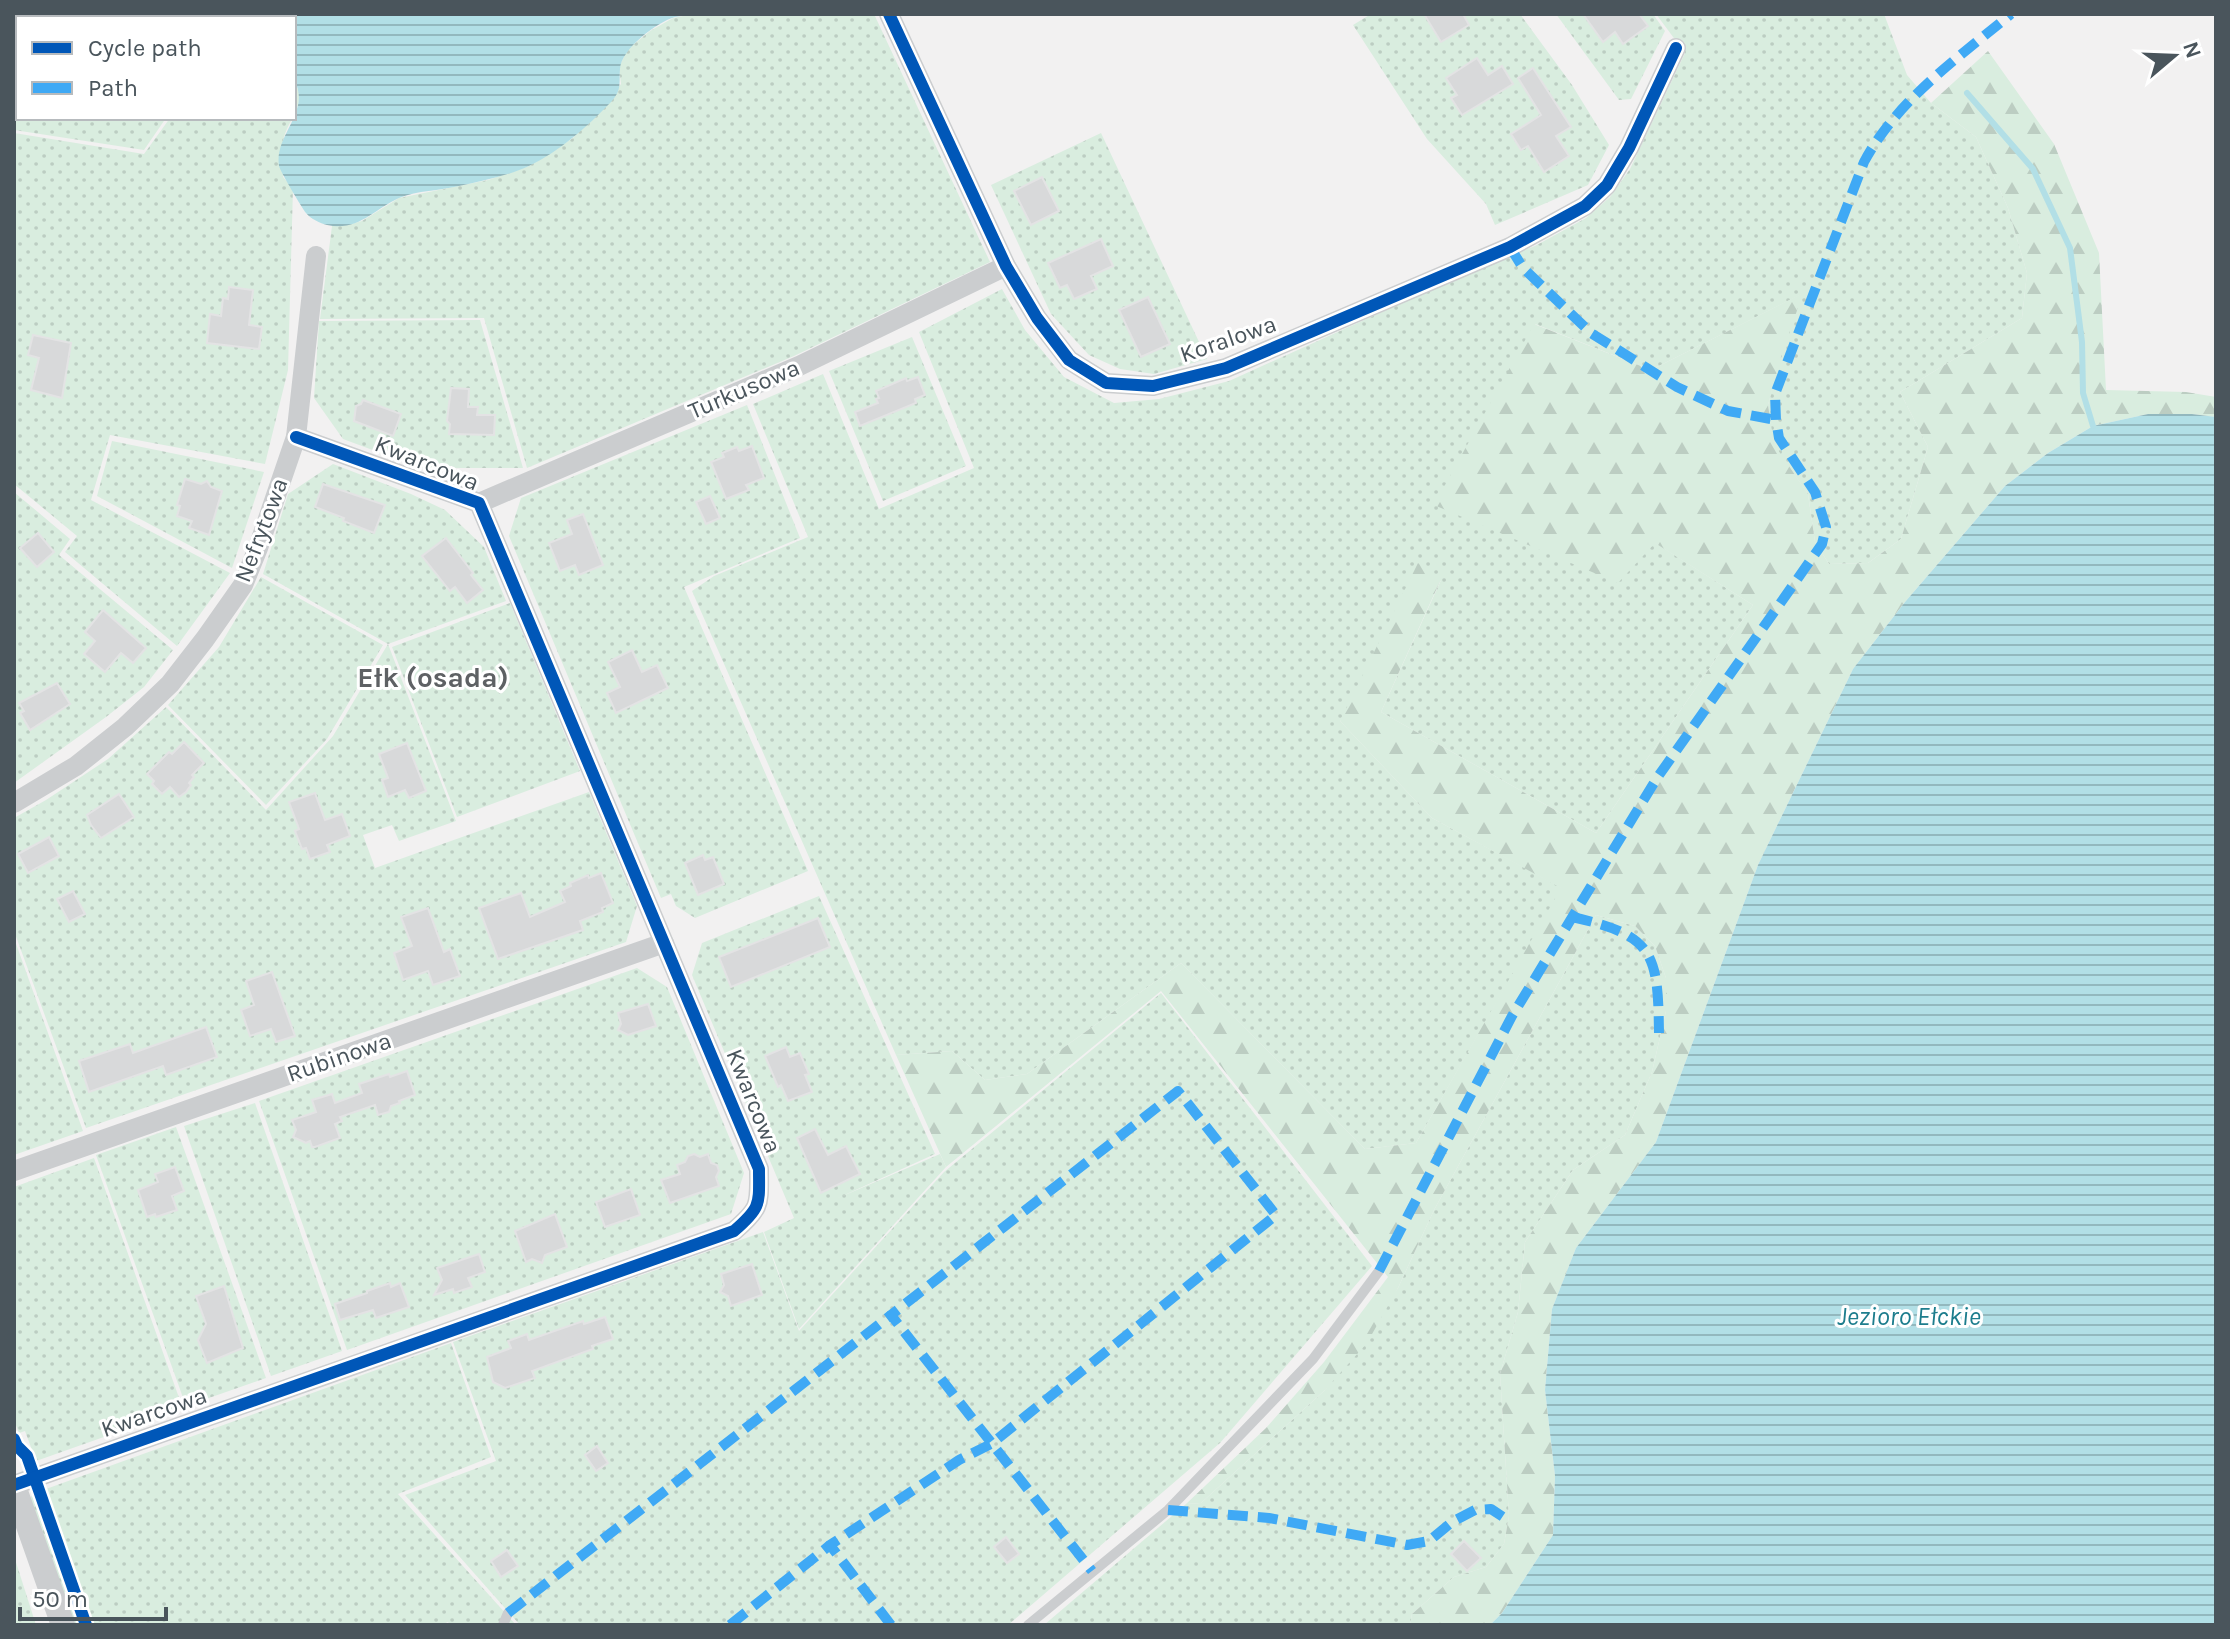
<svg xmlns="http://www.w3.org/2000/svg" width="2230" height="1639" font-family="Karla,sans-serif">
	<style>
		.green { fill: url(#green-dots) }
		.forest { fill: url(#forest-firs) }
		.water { fill: url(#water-rules) }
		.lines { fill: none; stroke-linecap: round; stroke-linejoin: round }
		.stream { stroke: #b2dfe6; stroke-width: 6 }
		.building { fill: #d8d9da; stroke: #e3e3e4; stroke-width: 2 }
		.path { stroke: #bbc4c1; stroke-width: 4; stroke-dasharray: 6 4; stroke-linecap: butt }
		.service { stroke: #cbcdcf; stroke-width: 10 }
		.minor { stroke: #cbcdcf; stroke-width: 20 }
		.tertiary { stroke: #cbcdcf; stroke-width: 24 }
		.quiet { stroke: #3fa9f5; stroke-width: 10; stroke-dasharray: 20 10; stroke-linecap: butt }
		.cycleway-casing { stroke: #fff; stroke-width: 17 }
		.cycleway { stroke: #0057b8; stroke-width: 12 }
		.labels { text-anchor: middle; stroke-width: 6; stroke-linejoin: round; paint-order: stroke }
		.street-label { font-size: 24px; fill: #4a555c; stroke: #fff }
		.water-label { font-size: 26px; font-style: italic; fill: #1d7d8d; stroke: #fff }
		.quarter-label { font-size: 28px; font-weight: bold; fill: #5e6164; stroke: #fff }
	</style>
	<defs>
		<pattern id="green-dots" width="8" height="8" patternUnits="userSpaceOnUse" patternTransform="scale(2)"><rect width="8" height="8" fill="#d9eddf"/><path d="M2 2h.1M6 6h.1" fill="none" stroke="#bccdc2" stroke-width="1.8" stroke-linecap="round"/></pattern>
		<pattern id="forest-firs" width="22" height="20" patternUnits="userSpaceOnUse" patternTransform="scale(2)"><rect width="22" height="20" fill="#d9eddf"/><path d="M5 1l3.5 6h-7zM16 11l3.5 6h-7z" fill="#bccdc2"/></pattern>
		<pattern id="water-rules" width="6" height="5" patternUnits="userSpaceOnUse" patternTransform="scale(2)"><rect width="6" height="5" fill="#b2dfe6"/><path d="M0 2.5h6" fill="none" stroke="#93b8be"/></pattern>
	</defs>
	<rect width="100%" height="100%" fill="#f2f1f1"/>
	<g class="green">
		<path d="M84 14H268L269 18H79Z"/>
		<path d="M693 14H874L990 262 794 356 527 468 484 318 320 319 332 226 347 225 362 221 399 198 488 180 529 166 573 138 621 84 619 67 628 49 650 31 673 18Z"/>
		<path d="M1371 14H1520L1572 85 1609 145 1588 185 1495 225 1486 204 1427 139 1353 25Z"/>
		<path d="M1556 14H1653L1665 31 1631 99 1619 100Z"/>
		<path d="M1656 14H1884L1907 75 1931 103 1976 137 2008 208 2027 273 2022 318 1900 392 1928 447 1901 539 1868 563 1829 564 1815 542 1808 494 1773 444 1768 405 1780 357 1802 294 1651 370 1535 324 1654 542 1753 605 1596 833 1381 712 1441 580 1340 721 1432 818 1562 888 1416 1143 1365 1149 1181 963 1027 1074 985 1080 952 1051 896 1055 692 591 714 576 808 537 753 404 823 374 879 509 974 468 919 332 1002 289 1025 330 1064 377 1114 403 1159 399 1229 381 1484 266 1535 246 1586 218 1610 197 1630 169 1685 53Z"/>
		<path d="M294 80C309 107 286 119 283 143 282 154 283 166 283 177L293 188 288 370 265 464 110 435 91 500 230 573 177 646 65 552 77 536 14 484V133L144 154 170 118H294Z"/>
		<path d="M18 98V118H166L144 150 14 130V106Z"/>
		<path d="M1101 133 1207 359 1154 374 1120 369 1089 355 1051 314 991 185Z"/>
		<path d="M480 320 523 468H421L343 439 314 398 319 321Z"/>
		<path d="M912 337 966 466 883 501 829 371Z"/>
		<path d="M747 405 800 538 684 587 808 871 695 918 676 906 671 894 661 898 509 536 521 498Z"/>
		<path d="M112 441 264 472 232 568 97 496Z"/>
		<path d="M333 464 411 494 445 510 484 547 506 601 388 644 456 821 399 841 392 825 363 835 375 868 589 792 637 906 626 942 86 1128 14 931V818L46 800 108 759 166 707 266 810 333 736 388 644 263 574 288 494Z"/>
		<path d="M14 492 70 539 59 555 173 650 144 687 106 717 14 783Z"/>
		<path d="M261 577 383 645 327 739 266 805 168 705 219 647Z"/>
		<path d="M510 603 580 771 457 817 392 647Z"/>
		<path d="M819 896 935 1154 838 1198 940 1154 946 1167 799 1329 764 1232 794 1218 692 975 702 943Z"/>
		<path d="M1596 915 1635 926 1655 946 1666 978V1011L1652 1072 1625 1135 1573 1170 1525 1242 1518 1312 1500 1374 1509 1516 1504 1544 1486 1567 1454 1577 1412 1614 1410 1625H1044L1186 1504 1201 1503 1325 1390 1398 1288 1434 1210Z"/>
		<path d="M14 938 83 1131 14 1155Z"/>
		<path d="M637 968 667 987 744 1173 731 1214 347 1350 259 1101Z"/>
		<path d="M1161 993 1372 1266 1220 1443 1008 1625H520L405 1495 496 1461 453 1342 763 1232 799 1331 944 1172Z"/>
		<path d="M255 1103 342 1351 271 1376 184 1126Z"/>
		<path d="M176 1127 266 1378 186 1406 96 1155Z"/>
		<path d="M94 1158 183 1409 36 1461 25 1431 19 1433 14 1420V1187Z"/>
		<path d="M451 1343 491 1457 398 1494 516 1625H450L448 1622 441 1625H92L46 1489Z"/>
		<path d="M34 1493 79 1625H72L31 1508V1497Z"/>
		<path d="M14 1556 36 1625H14Z"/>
	</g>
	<path class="forest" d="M1988 51 2054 144 2099 253 2106 390 2186 392 2216 397V417L2192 414H2148L2093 426 2048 453 2005 486 1905 602 1853 669 1758 865 1656 1142 1576 1248 1552 1309 1545 1390 1555 1476 1553 1535 1502 1613 1490 1625H1410L1412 1614 1454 1577 1486 1567 1504 1544 1509 1516 1500 1374 1518 1312 1525 1242 1573 1170 1625 1135 1652 1072 1666 1011V978L1655 946 1635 926 1596 915 1434 1210 1398 1288 1367 1343 1325 1390 1201 1503 1186 1504 1266 1428 1324 1362 1388 1277 1161 991 946 1167 896 1055 952 1051 985 1080 1027 1074 1181 963 1365 1149 1416 1143 1561 888 1432 818 1340 721 1418 563 1441 579 1381 712 1596 833 1753 605 1655 543 1618 583 1434 505 1534 324 1651 370 1803 293 1781 357 1768 405 1774 444 1808 494 1815 542 1829 564 1868 563 1901 539 1928 447 1900 392 2022 318 2027 273 2008 208 1976 137 1931 103Z"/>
	<g class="water">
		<path d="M268 14H693C688 15 681 16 675 17 657 22 621 49 620 69 619 84 622 90 611 102 587 127 560 151 529 166 507 176 482 181 459 186 439 191 418 190 399 198 374 209 358 232 327 225 320 223 311 219 306 213 302 208 280 171 279 166 274 135 312 111 294 80V18H269Z"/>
		<path d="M2148 414H2192L2216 417V1625H1490L1502 1613 1553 1535 1555 1476 1545 1390 1552 1309 1576 1248 1656 1142 1758 865 1853 669 1905 602 2005 486 2048 453 2093 426Z"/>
	</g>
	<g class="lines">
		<path class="stream" d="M1967 93 2033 169 2070 248 2082 342 2083 393 2093 426"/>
	</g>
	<g class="building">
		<path d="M1424 14H1463L1469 25 1441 42Z"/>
		<path d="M1583 14H1639L1648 26 1623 44 1615 32 1603 42Z"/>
		<path d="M1477 58 1488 75 1502 66 1513 84 1462 115 1451 98 1457 95 1446 78Z"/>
		<path d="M1533 68 1571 127 1556 136 1569 156 1544 172 1528 146 1521 150 1511 134 1541 115 1518 78Z"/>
		<path d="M1042 177 1059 211 1031 225 1014 191Z"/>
		<path d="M1101 239 1113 266 1091 276 1097 289 1074 299 1067 285 1060 288 1048 263Z"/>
		<path d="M229 287 253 290 249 325 262 327 259 349 207 343 210 314 221 316 223 298 228 299Z"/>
		<path d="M1148 297 1170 344 1141 357 1119 310Z"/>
		<path d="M33 335 71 343 62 398 31 390 39 358 28 355Z"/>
		<path d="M918 377 925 395 915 399 916 403 860 426 855 412 878 403 876 399 879 398 876 391 906 378 907 381Z"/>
		<path d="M451 388 469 389 468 407H478L477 415H495L494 435 449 434 450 424 447 421Z"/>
		<path d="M363 400 401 414 393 436 354 421 356 406 361 404Z"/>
		<path d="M752 446 764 478 746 485 749 490 726 499 711 462 724 457 722 453 737 447 739 451Z"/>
		<path d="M185 479 201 484 207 481 211 487 222 491 209 535 189 528 192 521 177 516 180 506 177 505Z"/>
		<path d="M323 484 385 505 374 533 343 521 344 518 315 507Z"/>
		<path d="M710 496 720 518 706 524 696 502Z"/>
		<path d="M583 514 603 565 579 575 575 565 560 571 549 543 572 534 567 520Z"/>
		<path d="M38 533 54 552 37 567 20 548Z"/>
		<path d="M446 538 473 573 471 575 483 590 467 603 455 587 450 591 422 556Z"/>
		<path d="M103 610 146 648 133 663 121 653 105 672 84 654 95 641 85 632Z"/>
		<path d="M632 650 642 672 657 665 668 688 616 713 607 693 620 687 608 662Z"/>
		<path d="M57 683 70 704 30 730 20 713 24 711 19 703Z"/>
		<path d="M184 742 204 763 192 775 194 777 189 783 191 785 186 792 179 797 170 787 162 794 152 784 154 781 147 774 169 752 172 754Z"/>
		<path d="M407 743 426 791 409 798 405 790 388 797 382 780 388 778 379 754Z"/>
		<path d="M315 793 325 820 342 814 350 836 327 845 330 852 310 859 306 848 302 849 295 831 299 829 289 802Z"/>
		<path d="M119 794 134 817 101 838 91 825 87 815Z"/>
		<path d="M49 837 59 856 28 873 18 854Z"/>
		<path d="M703 855 705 860 713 857 724 884 698 895 685 863Z"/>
		<path d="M601 873 613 903 602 908 603 912 580 921 583 930 498 959 479 908 521 893 530 917 565 902 560 891 571 886 570 883 588 875 589 878Z"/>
		<path d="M73 891 85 914 69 922 57 899Z"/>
		<path d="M428 908 444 952 450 949 460 976 433 985 428 971 403 980 394 953 412 946 401 917Z"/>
		<path d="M818 918 830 947 731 987 719 957Z"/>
		<path d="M272 972 295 1036 276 1042 271 1029 250 1036 241 1010 254 1005 246 981Z"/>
		<path d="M648 1004 656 1026 628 1035 618 1030 621 1024 618 1013Z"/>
		<path d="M206 1027 217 1057 166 1075 163 1066 89 1092 79 1061 130 1044 133 1053Z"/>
		<path d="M786 1047 790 1057 800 1053 809 1074 805 1075 812 1092 788 1101 781 1085 778 1087 765 1056Z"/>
		<path d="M407 1071 415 1095 399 1101 400 1103 391 1106 389 1112 378 1115 375 1105 340 1117 342 1121 335 1124 340 1138 315 1147H312L310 1141 306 1143 293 1137 296 1130 292 1120 316 1112 312 1100 332 1094 335 1103 362 1093 359 1084 389 1074 390 1077Z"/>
		<path d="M815 1129 828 1155 846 1146 860 1174 821 1193 797 1138Z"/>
		<path d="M694 1154 700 1157 708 1154 711 1163 717 1165 719 1171 716 1177 719 1186 670 1203 661 1180 680 1174 677 1165 685 1162 688 1156Z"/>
		<path d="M175 1167 184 1191 172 1196 177 1210 156 1217 155 1214 147 1217 138 1190 158 1182 155 1174Z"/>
		<path d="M631 1189 640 1215 605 1227 596 1202Z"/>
		<path d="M555 1214 567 1247 545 1255 542 1263 532 1259 526 1262 515 1231Z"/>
		<path d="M479 1254 485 1272 468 1278 472 1287 454 1293 453 1289 434 1295 442 1280 437 1268Z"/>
		<path d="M752 1264 762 1295 731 1306 728 1296 720 1292 724 1285 721 1274Z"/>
		<path d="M390 1283 391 1287 400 1283 409 1307 376 1318 373 1310 340 1320 335 1304 367 1293V1291Z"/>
		<path d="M224 1286 243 1348 207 1363 198 1340 206 1324 196 1296Z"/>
		<path d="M605 1317 613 1339 592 1346 593 1349 532 1371 535 1378 505 1388 493 1382 487 1357 511 1348 508 1341 527 1334 529 1340 583 1321 584 1324Z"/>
		<path d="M597 1446 608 1463 596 1471 585 1455Z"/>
		<path d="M1006 1537 1019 1554 1007 1563 994 1547Z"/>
		<path d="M1464 1541 1481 1558 1467 1571 1451 1554Z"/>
		<path d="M507 1550 518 1566 501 1577 491 1561Z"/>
	</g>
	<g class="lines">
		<path class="path" d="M14 1447 17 1446"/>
		<g class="service">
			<path d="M503 1625 508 1613"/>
			<path d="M1028 1625 1168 1510 1313 1359 1379 1271"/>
		</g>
		<g class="minor">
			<path d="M889 14 1006 266 1037 318 1069 360 1106 383 1153 386 1226 368 1510 247 1585 206 1607 185 1629 148 1676 48"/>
			<path d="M54 18 57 14"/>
			<path d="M14 75 18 68"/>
			<path d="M479 503 799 366 1006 266"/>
			<path d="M14 803 76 766 125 727 170 684 205 639 243 585 258 548 296 437 316 256"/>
			<path d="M14 1171 664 943"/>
			<path d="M14 1485 734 1231C762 1207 759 1204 759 1169L479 503 296 437"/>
		</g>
		<path class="tertiary" d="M14 1486 63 1625"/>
		<g class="quiet">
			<path d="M1510 247 1523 268 1591 333 1677 387 1728 411 1776 420"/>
			<path d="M1572 917C1654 935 1658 953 1659 1033"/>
			<path d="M1379 1271 1512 1016 1657 778 1822 544 1826 527 1815 492 1779 438 1776 420 1775 394 1864 162C1897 100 1958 58 2011 14"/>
			<path d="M1168 1510 1269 1518 1407 1545 1429 1541 1452 1522 1475 1510 1491 1509 1503 1517"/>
			<path d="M508 1613 891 1315"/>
			<path d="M730 1625 830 1545"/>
			<path d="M891 1625 830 1545 959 1460 991 1444 1276 1215 1178 1091 891 1315 1092 1571"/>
		</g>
		<g class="cycleway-casing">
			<g id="cycleway">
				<path d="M889 14 1006 266 1037 318 1069 360 1106 383 1153 386 1226 368 1510 247 1585 206 1607 185 1629 148 1676 48"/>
				<path d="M14 1439 17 1446 27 1456 86 1625"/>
				<path d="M14 1485 734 1231C762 1207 759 1204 759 1169L479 503 296 437"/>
			</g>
		</g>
		<use href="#cycleway" class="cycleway"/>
	</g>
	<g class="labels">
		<g class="street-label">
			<text transform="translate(1228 339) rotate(-19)" y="8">Koralowa</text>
			<text transform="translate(744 389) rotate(-23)" y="8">Turkusowa</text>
			<text transform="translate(427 463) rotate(22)" y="8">Kwarcowa</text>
			<text transform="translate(261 530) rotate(-69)" y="8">Nefrytowa</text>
			<text transform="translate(339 1057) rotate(-19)" y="8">Rubinowa</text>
			<text transform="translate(754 1101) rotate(68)" y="8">Kwarcowa</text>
			<text transform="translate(154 1412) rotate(-19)" y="8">Kwarcowa</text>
		</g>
		<g class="water-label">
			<text x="1909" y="1325">Jezioro Ełckie</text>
		</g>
		<g class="quarter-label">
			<text x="433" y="687">Ełk (osada)</text>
		</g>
	</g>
	<rect width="2230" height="1639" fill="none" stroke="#4a555c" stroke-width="32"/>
	<rect x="16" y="16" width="280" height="104" fill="#ffffff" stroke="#b7bbbe" stroke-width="2"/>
	<rect x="32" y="42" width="40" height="12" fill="#0057b8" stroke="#b7bbbe" stroke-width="2"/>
	<text x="88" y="56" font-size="24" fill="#4a555c">Cycle path</text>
	<rect x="32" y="82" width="40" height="12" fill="#3fa9f5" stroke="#b7bbbe" stroke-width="2"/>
	<text x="88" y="96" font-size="24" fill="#4a555c">Path</text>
	<g transform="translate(2174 56) rotate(71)" stroke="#ffffff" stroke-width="6" paint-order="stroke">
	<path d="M0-6L14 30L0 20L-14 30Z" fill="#4a555c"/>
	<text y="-12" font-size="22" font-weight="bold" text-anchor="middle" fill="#4a555c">N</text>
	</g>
	<path d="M20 1607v12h146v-12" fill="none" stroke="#4a555c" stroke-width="4"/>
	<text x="32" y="1607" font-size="24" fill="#4a555c" stroke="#ffffff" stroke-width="6" paint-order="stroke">50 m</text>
</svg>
